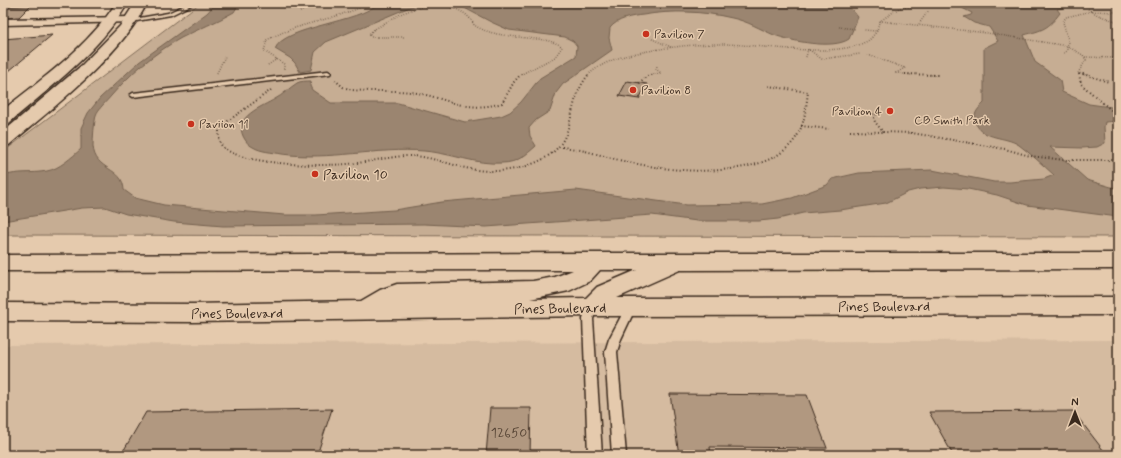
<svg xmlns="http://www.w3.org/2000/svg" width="1121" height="458" font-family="Mynerve,sans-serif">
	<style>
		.built { fill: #d5bba0 }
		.green { fill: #c6ad93; stroke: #806c58 }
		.water { fill: #9b856f; stroke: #75614f }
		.building { fill: #b19880; stroke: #3b2a1e }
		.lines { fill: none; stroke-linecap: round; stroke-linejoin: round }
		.lane-casing { stroke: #3b2a1e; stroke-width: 3 }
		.street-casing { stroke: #3b2a1e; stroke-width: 3 }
		.secondary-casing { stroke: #3b2a1e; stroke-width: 3 }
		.highway-casing { stroke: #3b2a1e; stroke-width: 3 }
		.path-far1 { stroke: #3b2a1e; stroke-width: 1.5; stroke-dasharray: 0.5 2; stroke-linecap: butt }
		.path { stroke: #3b2a1e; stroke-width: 2; stroke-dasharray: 1 2.5; stroke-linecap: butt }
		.lane { fill: #e5caad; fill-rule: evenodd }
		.street { fill: #e5caad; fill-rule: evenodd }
		.secondary { fill: #e5caad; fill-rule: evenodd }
		.highway { fill: #e5caad; fill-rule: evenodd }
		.poi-dot { fill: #c8321e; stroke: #e5caad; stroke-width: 1.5 }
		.labels { text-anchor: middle; stroke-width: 3; stroke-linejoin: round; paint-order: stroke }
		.far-poi-label { font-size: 12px; fill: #3b2a1e; stroke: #e5caad; text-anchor: start }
		.far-park-label { font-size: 12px; fill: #49372a; stroke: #e5caad }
		.poi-label { font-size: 14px; fill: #3b2a1e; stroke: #e5caad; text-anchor: start }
		.street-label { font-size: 14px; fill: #3b2a1e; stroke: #e5caad }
		.near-number-label { font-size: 14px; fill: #584636 }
	</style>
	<rect width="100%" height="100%" fill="#e5caad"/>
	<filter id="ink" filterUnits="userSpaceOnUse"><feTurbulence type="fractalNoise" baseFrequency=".025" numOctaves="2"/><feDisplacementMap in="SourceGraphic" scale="8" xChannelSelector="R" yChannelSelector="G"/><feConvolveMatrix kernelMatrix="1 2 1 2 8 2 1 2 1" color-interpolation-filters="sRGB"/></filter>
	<g filter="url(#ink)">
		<g class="built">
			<path d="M155 3H200L193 8 153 9Z"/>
			<path d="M1118 340V455H3V345Z"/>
		</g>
		<path class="green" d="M200 3H1118V237L3 235V152Z"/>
		<g class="water">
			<path d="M216 3H237V7L234 12C217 22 198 29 181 38 154 53 131 73 111 96 107 101 98 109 96 115 94 124 93 137 93 146 95 172 123 166 124 190L135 198 164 205 285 215H316L394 210 442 202 576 190 686 205 762 204 792 198 827 185 832 179 859 173 932 170 994 182H1010L1044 179 1054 175C1043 165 1031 154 1019 145 1006 136 984 140 976 124 972 114 978 109 984 103V48L998 41 989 27 974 23 964 17 971 15 972 13 962 8 958 3H1056L1063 8 1057 9 1060 13C1048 29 1043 30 1024 35L1035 62 1060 80 1062 92 1089 104 1118 108V121L1105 122 1104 127 1105 143 1097 147 1082 148 1050 147 1087 180 1118 189V217L1027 205 997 195 968 189 944 187 920 189 908 192 886 203 840 210 803 213 778 219 759 221H697L652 215 486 227 424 224 223 226 174 222 126 214 105 207 82 208 3 221V176C19 171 31 174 47 171 59 169 72 157 81 149V128L88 113 100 98 139 62 207 13Z"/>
			<path d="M379 3H427L410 7 326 42 315 52 311 70 300 72 295 63 290 58 275 49C284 26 359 23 379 3Z"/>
			<path d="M455 3H846L858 17 849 39C833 50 791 41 774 35 760 29 747 21 732 18 703 11 672 10 643 15 632 16 617 19 610 28L609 38 612 50 563 84 556 93 550 111 536 120 529 128 530 136 536 146C526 155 517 163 502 163 476 165 451 153 424 151 377 147 330 161 282 154 272 152 261 152 253 147 248 145 245 140 243 136 234 116 262 107 275 99 283 95 289 88 297 83 300 81 307 81 311 81L310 86 312 90 331 103H398L465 122 501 116 510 112 521 102 540 78 576 56 577 46 573 41 565 37 509 30 491 22Z"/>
		</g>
		<g class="building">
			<path d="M31 5 19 17 3 18V7Z"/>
			<path d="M52 35 3 76V39Z"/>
			<path d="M627 81 647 84 639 99 619 96Z"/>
			<path d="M670 394 807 395 827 448 710 447 711 455H679Z"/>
			<path d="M490 408H531L530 455H486Z"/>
			<path d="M332 409 317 455H121L146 412Z"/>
			<path d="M1073 411 1107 455H953L929 412Z"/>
		</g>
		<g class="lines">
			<g class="lane-casing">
				<g id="lane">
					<path d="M189 3H195L171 15 131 22 128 20 168 13Z"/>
					<path d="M328 71 331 73 330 74 133 97 130 95 133 93Z"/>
					<path d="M592 303 596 304 597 307 593 319 602 455H588L583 319 588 304Z"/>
					<path d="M631 303 635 304 636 307 621 339 617 352 626 455H612L605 352 609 339 626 307 627 304Z"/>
				</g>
			</g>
			<g class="street-casing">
				<g id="street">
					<path d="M3 3H9L4 6Z"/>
					<path d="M131 17 134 18 136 20 134 22 3 25V19Z"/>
				</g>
			</g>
			<g class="secondary-casing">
				<g id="secondary">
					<path d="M116 3H128C99 52 51 86 9 123L3 124V110C43 78 88 47 116 3Z"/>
					<path d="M135 3H147C122 54 53 108 9 145L3 146V132L81 66 120 26Z"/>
				</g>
			</g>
			<g class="highway-casing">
				<path id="highway" d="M595 253H1118V269L680 270 617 298 1118 297V315L592 316 193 322 3 321V303L193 304 361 301 380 290 397 284 533 281 555 277 573 270 3 271V255ZM600 270H637L597 287 586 298 530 299 569 291 590 281Z"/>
			</g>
			<g class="path-far1">
				<path d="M1088 9 1098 15 1118 22"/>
				<path d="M300 12 311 6"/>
				<path d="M880 21 987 33 1067 46 1069 43 1063 22 1066 17 1092 11 1118 12"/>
				<path d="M919 24 929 10"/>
				<path d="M839 27 855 29"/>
				<path d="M877 31 879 22 899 8 922 6"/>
				<path d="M404 37H371L369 34 373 30C386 23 397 14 411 10 431 3 464 3 474 25 499 42 549 34 562 47L555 57 520 75"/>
				<path d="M652 39 671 47"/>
				<path d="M1064 53 1067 51V46L1083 55 1086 60 1078 73 1086 75"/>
				<path d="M868 55 905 68"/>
				<path d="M806 57 808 49 822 59 860 54"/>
				<path d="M1085 57 1114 58"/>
				<path d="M268 65 277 59"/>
				<path d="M905 68 896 73 912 75"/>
				<path d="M284 69V64L264 51 267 40C299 22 337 20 370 3"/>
				<path d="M217 73 225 56"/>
				<path d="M1079 73V75"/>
				<path d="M588 75C602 62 624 55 643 52 669 47 695 44 722 44 760 44 837 60 869 40 872 38 874 34 877 31L864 30"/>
				<path d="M650 75 661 73 656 69 657 66"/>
				<path d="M929 75H938"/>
			</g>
			<g class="path">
				<path d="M905 74 938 75"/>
				<path d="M1079 74 1081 84 1118 116"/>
				<path d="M1083 74 1109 82"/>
				<path d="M335 80 343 87 352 90C372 92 392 90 411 92 447 97 464 114 502 103L514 82 521 74"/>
				<path d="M639 83 647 76 654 74"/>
				<path d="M271 90 228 121 219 131C219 137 219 144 224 148 246 166 329 167 357 163 376 161 395 155 414 156 429 157 443 162 458 166 481 173 510 173 532 164 583 145 561 108 589 74"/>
				<path d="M880 115 873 114 875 122 883 132 912 133 1005 149 1030 156 1065 160H1118"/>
				<path d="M801 126 829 129"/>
				<path d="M850 131 883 132"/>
				<path d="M562 147C581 149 600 155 619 160 662 170 705 175 749 166 767 162 787 153 797 136 805 123 806 107 808 92L768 86"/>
			</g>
			<use href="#lane" class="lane"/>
			<use href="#street" class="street"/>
			<use href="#secondary" class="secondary"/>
			<use href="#highway" class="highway"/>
		</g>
	</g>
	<g class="poi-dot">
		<circle cx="646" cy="34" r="4"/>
		<circle cx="633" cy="90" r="4"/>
		<circle cx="890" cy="111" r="4"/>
		<circle cx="191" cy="124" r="4"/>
		<circle cx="315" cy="174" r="4"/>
	</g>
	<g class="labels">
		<g class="far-poi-label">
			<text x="654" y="38">Pavilion 7</text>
			<text x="641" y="94">Pavilion 8</text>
			<text x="882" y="115" text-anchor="end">Pavilion 4</text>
			<text x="199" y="128">Paviion 11</text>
		</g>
		<g class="far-park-label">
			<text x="952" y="124">CB Smith Park</text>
		</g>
		<g class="poi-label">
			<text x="323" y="179">Pavilion 10</text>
		</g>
		<g class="street-label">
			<text x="884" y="311">Pines Boulevard</text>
			<text transform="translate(560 308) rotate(-1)" y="5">Pines Boulevard</text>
			<text x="237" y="318">Pines Boulevard</text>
		</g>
		<g class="near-number-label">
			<text x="509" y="437">12650</text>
		</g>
	</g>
	<rect width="1121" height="458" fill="none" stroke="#e5caad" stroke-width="16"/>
	<rect x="8" y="8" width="1105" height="442" fill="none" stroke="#3b2a1e" stroke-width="1.5" filter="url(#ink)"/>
	<g transform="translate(1075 412)" stroke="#e5caad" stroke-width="3" paint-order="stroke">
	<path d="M0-3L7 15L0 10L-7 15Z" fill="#3b2a1e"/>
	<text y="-6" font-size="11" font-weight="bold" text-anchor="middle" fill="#3b2a1e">N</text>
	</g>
</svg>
